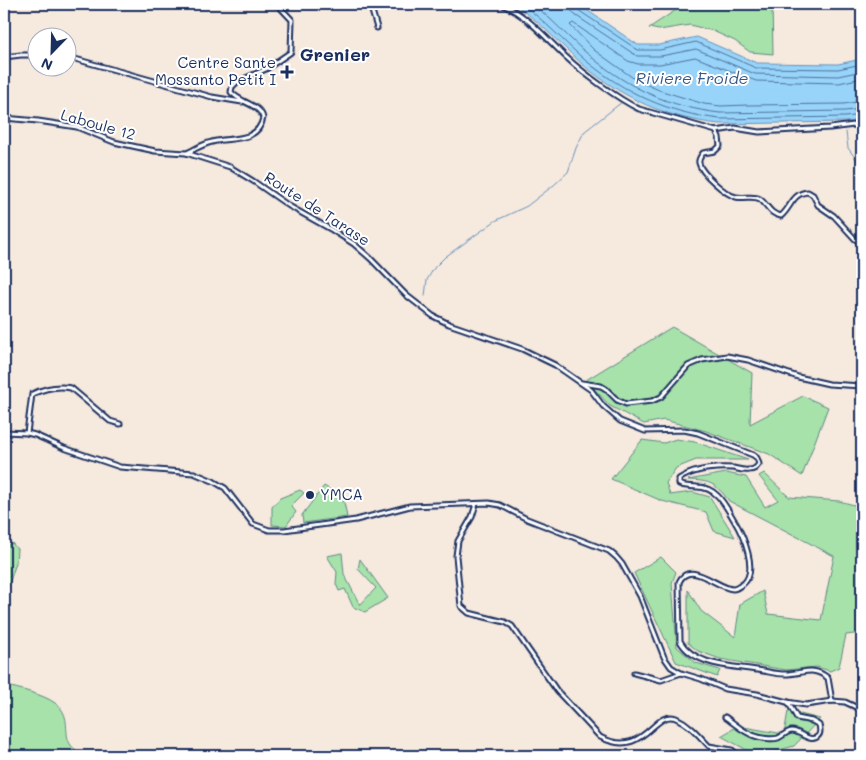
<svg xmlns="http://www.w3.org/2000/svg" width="866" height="760" font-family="Mali,sans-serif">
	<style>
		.green { fill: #a6e2a9; stroke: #608884 }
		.water { fill: #98d4f9; stroke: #6692bb }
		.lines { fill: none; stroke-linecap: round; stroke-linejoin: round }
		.shore { stroke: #4d719c; stroke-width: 1 }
		.stream { stroke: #6692bb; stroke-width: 1 }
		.minor-casing { stroke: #1b2f5e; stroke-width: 7 }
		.minor { stroke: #fff; stroke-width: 3 }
		.poi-dot { fill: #1b2f5e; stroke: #fff; stroke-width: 2 }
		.labels { text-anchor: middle; stroke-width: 4; stroke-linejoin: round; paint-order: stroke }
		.poi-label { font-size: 15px; fill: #1b2f5e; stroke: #fff; text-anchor: end }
		.street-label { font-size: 15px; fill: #1b2f5e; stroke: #fff }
		.water-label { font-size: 16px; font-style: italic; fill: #3a5885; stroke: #fff }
		.quarter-label { font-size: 18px; font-weight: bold; fill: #1b2f5e; stroke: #fff }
	</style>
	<rect width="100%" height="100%" fill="#f6e9de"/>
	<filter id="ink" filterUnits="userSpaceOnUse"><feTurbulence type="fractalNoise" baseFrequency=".02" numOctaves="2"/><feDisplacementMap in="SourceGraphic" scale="10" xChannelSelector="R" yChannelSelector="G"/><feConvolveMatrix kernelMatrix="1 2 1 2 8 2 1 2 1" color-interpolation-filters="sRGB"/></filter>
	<g filter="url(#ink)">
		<g class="green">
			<path d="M685 4H772L773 54 750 52 735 41 713 31 690 25 659 30 649 28Z"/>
			<path d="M672 327 752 373 750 424 803 396 828 407 802 476 769 454 706 431 664 420 644 424 610 406 586 380Z"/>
			<path d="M676 439 695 442 748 460H696L676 468 666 483 670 495 692 492 710 497 735 537 714 531 706 512 662 501 611 479 642 440 664 443Z"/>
			<path d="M726 473 746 477 765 507 778 500 759 476 764 473 789 497 839 501 862 507V633L846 635 839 667 830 671 817 667 786 670 720 659 698 651 688 643V590L701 611 735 637 740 604 763 591 768 614 821 620 834 556 729 501C715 483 711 481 688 480Z"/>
			<path d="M324 486 343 497 347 517 303 523 302 515Z"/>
			<path d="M300 490 304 493 291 506 296 512 286 526 272 525V507L280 498Z"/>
			<path d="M12 543 17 549 16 563 4 599V547Z"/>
			<path d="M342 553 344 574 360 605 376 588 358 569 360 559 388 598 365 612 353 607 345 589 339 591 336 584 337 572 327 556Z"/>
			<path d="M661 557 676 572 672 583 677 647 696 663 720 670 717 677 676 662 634 573Z"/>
			<path d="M4 685C18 689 43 694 55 703 80 721 49 748 94 756H4Z"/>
			<path d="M788 711 820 719 794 746 758 756 721 736 738 726 784 734Z"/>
		</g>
		<path class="water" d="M514 4H578L638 45H659L697 37 757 63 838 64 862 59V120L846 122 719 124C666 118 624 99 582 64 570 53 558 41 546 30 536 20 525 12 514 4Z"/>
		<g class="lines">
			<g class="shore">
				<path d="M522 4C545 21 563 41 585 60 625 93 668 113 720 119L845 117 862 115"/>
				<path d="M532 4C553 19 569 39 589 55 628 88 669 107 720 113L845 111 862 109"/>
				<path d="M570 4 571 10 575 15 637 56H661L696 49 755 74 838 76 862 71"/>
				<path d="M576 4 578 10 638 50H660L696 42 756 68 838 69 862 64"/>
				<path d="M862 78 839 83 756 81 695 57 660 64H638L628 61 573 23 570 25 594 50 636 80 659 90 704 104 721 106 748 105 844 104 862 101"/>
			</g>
			<g class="stream">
				<path d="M846 132 848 148 862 167 860 187 862 192"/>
				<path d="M425 296 427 280 434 268 445 257 495 221 527 206 554 185 568 172 576 148 584 132 622 102"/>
			</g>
			<g class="minor-casing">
				<g id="minor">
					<path d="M370 4 377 28"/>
					<path d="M501 4C527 15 546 38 566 57 583 73 618 99 639 109L716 131 735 128 759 132 830 128 862 124"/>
					<path d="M4 57 21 55H38"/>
					<path d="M68 57 212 97 242 102"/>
					<path d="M4 118 38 121 77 127 114 142 155 151 186 153 230 167 253 181 289 206 332 230 354 244 370 258 406 295 433 316 449 324 522 349 555 365 591 390 603 406 620 421 645 431 684 430 698 433 753 455 757 458 759 464C756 468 754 470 749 470 744 471 738 469 733 468 716 467 694 469 679 479V484C684 487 691 486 697 487 717 487 725 505 734 520 743 535 759 571 743 584 739 586 737 589 733 589 718 589 690 559 679 582L680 641C694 666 732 666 757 670 767 671 778 675 788 674 805 673 813 666 828 678L832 701"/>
					<path d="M716 131 719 137 720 146 715 151 703 153C701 156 698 159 699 163 701 173 726 195 736 197 744 199 753 195 760 199 768 205 769 214 781 216 791 208 792 193 808 192L813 195 818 205 834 216 855 239 862 244"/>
					<path d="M187 153C195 149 203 144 212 142 231 137 258 143 263 118 260 104 240 103 231 92L232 87 237 82 266 69 291 52 292 20 277 4"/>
					<path d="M582 383 601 386 606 389 617 400 626 404 652 401 661 397 688 366 702 360 727 356 748 360 798 377 829 384 862 386"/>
					<path d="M4 432 27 433 35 435 64 448 120 467 194 473 213 481 225 488 253 524 269 530H284L356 520 410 506 489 503 500 505 527 519 609 551 616 557 622 564 640 596 664 657 671 667 681 673 701 679 725 689 757 694 787 702 806 705 832 701 845 702 862 710"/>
					<path d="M27 433 32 394C45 388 57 385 71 388L110 421 120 424"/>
					<path d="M476 504 472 517 458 541 456 556 461 606 469 613 505 622 512 626 557 691 600 737C645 760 653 709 676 718 690 724 699 736 709 746L732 750 739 756"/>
					<path d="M634 673 661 680 681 673"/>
					<path d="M725 717C734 723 744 733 755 736 760 738 772 740 778 738 783 736 787 731 792 731 800 731 811 744 818 736 821 733 820 729 819 725L812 721 797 718 788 702"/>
				</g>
			</g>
			<use href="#minor" class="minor"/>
		</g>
	</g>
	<g class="poi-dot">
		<path d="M284.5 64.5h5v5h5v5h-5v5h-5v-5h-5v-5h5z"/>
		<circle cx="310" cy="495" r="5"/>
	</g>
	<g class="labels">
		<g class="poi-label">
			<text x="276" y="68">Centre Sante<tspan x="276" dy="17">Mossanto Petit I</tspan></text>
			<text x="320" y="500" text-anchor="start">YMCA</text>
		</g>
		<g class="street-label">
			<text transform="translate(98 125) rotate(16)" y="5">Laboule 12</text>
			<text transform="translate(317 209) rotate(33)" y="5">Route de Tarase</text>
		</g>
		<g class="water-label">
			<text x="692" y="84">Riviere Froide</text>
		</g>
		<g class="quarter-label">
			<text x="335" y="61">Grenier</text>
		</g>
	</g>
	<rect width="866" height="760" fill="none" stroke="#fff" stroke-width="20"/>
	<rect x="10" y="10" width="846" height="740" fill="none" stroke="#1b2f5e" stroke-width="2" filter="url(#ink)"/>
	<g transform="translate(52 52) rotate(203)"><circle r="24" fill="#ffffff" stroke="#a4acbf"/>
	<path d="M0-4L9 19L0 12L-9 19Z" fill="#1b2f5e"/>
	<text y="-8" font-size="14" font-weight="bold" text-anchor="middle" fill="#1b2f5e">N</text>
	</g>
</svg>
